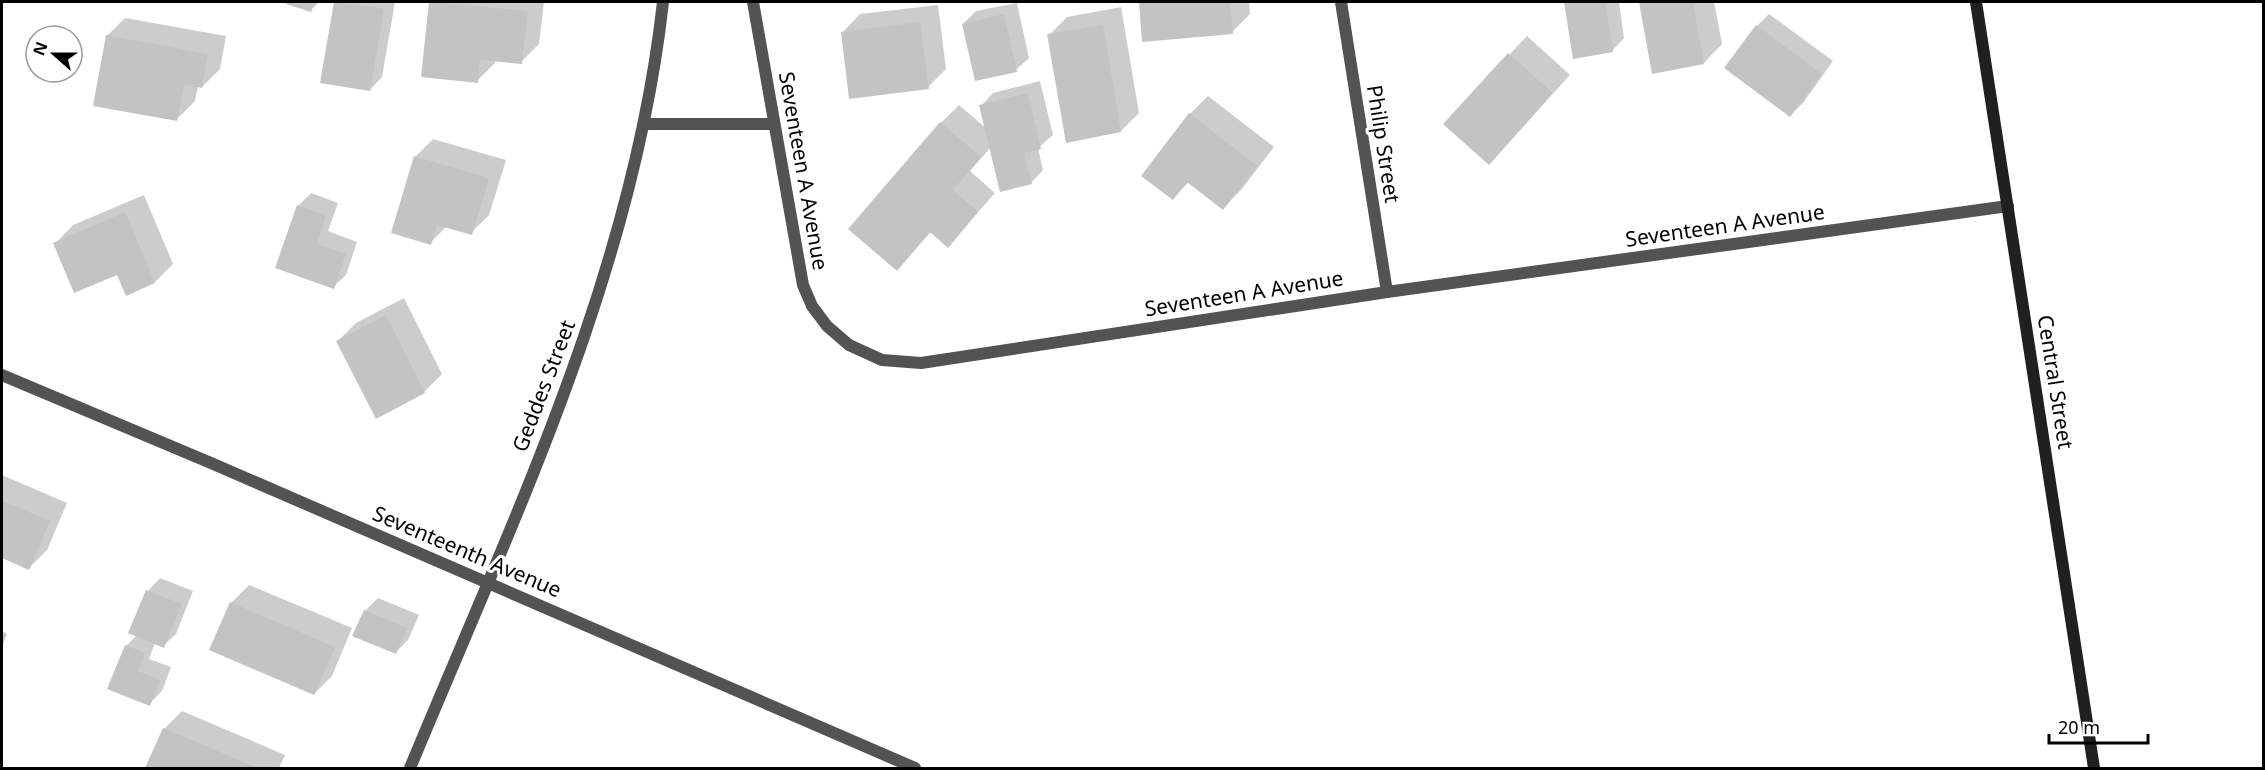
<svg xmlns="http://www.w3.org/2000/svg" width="2265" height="770" font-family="'Noto Sans',sans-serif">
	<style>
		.shadow { fill: #0003 }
		.building { fill: #c3c3c3 }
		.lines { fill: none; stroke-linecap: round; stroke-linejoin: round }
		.minor { stroke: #535353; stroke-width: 12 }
		.secondary { stroke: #202020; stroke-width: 12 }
		.labels { text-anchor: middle; stroke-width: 6; stroke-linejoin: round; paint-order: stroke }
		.street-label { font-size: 21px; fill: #000; stroke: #fff }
	</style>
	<rect width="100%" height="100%" fill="#fff"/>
	<g class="shadow">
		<path d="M288 2H319L311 10Z"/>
		<path d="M335 2H395L382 77 370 90 321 82Z"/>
		<path d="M430 2H544L539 44 521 62 495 60V63L477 81 422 76Z"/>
		<path d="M1140 2H1249L1250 14 1232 32 1144 40Z"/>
		<path d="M1566 2H1619L1624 38 1612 51 1574 57Z"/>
		<path d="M1640 2H1714L1722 44 1704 63 1653 72Z"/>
		<path d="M1017 3 1029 58 1016 70 963 24 976 11Z"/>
		<path d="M938 5 946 69 928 87 842 33 860 14Z"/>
		<path d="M1121 7 1139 113 1121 131 1049 35 1067 17Z"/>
		<path d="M1769 14 1833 61 1803 103 1790 115 1757 26Z"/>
		<path d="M125 18 226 36 220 69 202 87 198 86 195 101 177 119 107 36Z"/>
		<path d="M1527 36 1570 75 1506 145 1445 123Z"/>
		<path d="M1040 81 1053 135 1038 148 1043 170 1031 183 991 147 970 171 995 193 948 246 932 231 897 268 851 229 941 123 959 105 986 128 981 106 993 93Z"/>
		<path d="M1208 96 1274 147 1241 190 1223 208 1189 182 1173 198 1190 114Z"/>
		<path d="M433 139 506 160 489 215 471 233 447 226 430 243 415 157Z"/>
		<path d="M311 193 338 203 328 231 357 242 346 275 333 287 298 206Z"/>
		<path d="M144 195 173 264 155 282 117 273 55 244 73 225Z"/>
		<path d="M404 298 442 374 424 392 338 341 356 323Z"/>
		<path d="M2 475 67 503 47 550 29 568 2 557Z"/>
		<path d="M160 578 193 591 176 634 163 646 155 643 149 659 171 667 162 691 149 704 126 646 137 635 130 633 148 591Z"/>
		<path d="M249 585 352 628 332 676 314 694 231 603Z"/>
		<path d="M378 598 419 615 408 640 396 652 365 611Z"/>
		<path d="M2 631 7 634 2 647Z"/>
		<path d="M182 711 285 755 279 768H147L164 729Z"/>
	</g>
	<g class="building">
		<path d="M287 2H314L311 12 286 4Z"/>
		<path d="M334 2 384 9 370 91 320 83Z"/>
		<path d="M429 2 528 11 522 64 480 60 478 83 421 77Z"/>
		<path d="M1139 2H1230L1233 34 1142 42Z"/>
		<path d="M1564 2H1605L1613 52 1573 59Z"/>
		<path d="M1639 2H1693L1704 64 1652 74Z"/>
		<path d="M1004 14 1017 72 975 81 962 24Z"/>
		<path d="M920 22 929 89 849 99 841 32Z"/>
		<path d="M1103 25 1121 132 1066 143 1047 34Z"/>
		<path d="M1756 25 1822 74 1790 117 1724 68Z"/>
		<path d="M106 35 208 54 202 88 184 85 177 121 93 106Z"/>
		<path d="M1508 53 1553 93 1489 165 1443 124Z"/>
		<path d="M1028 93 1041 149 1024 153 1032 184 1000 192 979 105Z"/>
		<path d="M1189 113 1257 166 1223 210 1187 182 1173 200 1141 176Z"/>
		<path d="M940 122 981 157 953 190 978 212 948 248 930 232 897 271 848 229Z"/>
		<path d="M414 156 489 178 472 235 437 225 431 245 391 233Z"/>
		<path d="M297 205 326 215 317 244 346 254 334 289 275 268Z"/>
		<path d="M125 212 155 283 126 296 117 275 74 293 53 243Z"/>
		<path d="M386 315 425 393 376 419 336 341Z"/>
		<path d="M2 501 50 521 29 570 2 558Z"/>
		<path d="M146 590 182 604 164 648 128 633Z"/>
		<path d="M230 602 335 647 314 695 209 650Z"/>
		<path d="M364 610 407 628 396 654 352 636Z"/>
		<path d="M125 645 145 653 138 671 160 680 150 706 107 689Z"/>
		<path d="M163 728 258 768H145Z"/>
	</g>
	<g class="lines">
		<g class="minor">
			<path d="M753 2 803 285 812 306 827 326 849 345 882 360 921 363 1387 292 2008 206"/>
			<path d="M1341 2 1387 292"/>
			<path d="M645 124H774"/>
			<path d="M2 375 211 463 915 768"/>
			<path d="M410 768C513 519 633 273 663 2"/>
		</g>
		<path class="secondary" d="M1976 2 2094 768"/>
	</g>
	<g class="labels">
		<g class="street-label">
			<text transform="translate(1383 144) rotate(81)" y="7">Philip Street</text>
			<text transform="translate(803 171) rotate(80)" y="7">Seventeen A Avenue</text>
			<text transform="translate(1725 226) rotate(-8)" y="7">Seventeen A Avenue</text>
			<text transform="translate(1244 294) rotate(-9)" y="7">Seventeen A Avenue</text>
			<text transform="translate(2055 382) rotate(81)" y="7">Central Street</text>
			<text transform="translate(544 386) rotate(-69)" y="7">Geddes Street</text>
			<text transform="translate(467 552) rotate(23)" y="7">Seventeenth Avenue</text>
		</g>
	</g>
	<rect width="2265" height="770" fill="none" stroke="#000000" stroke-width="6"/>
	<g transform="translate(54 54) rotate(291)"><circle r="28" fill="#ffffff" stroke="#999999" stroke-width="1.5"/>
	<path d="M0-4.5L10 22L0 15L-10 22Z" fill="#000000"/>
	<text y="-9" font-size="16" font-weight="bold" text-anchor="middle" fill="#000000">N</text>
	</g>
	<path d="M2049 734v9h99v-9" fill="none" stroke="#000000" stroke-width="3"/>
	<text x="2058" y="734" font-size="18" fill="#000000" stroke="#ffffff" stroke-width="4.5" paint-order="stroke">20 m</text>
</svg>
